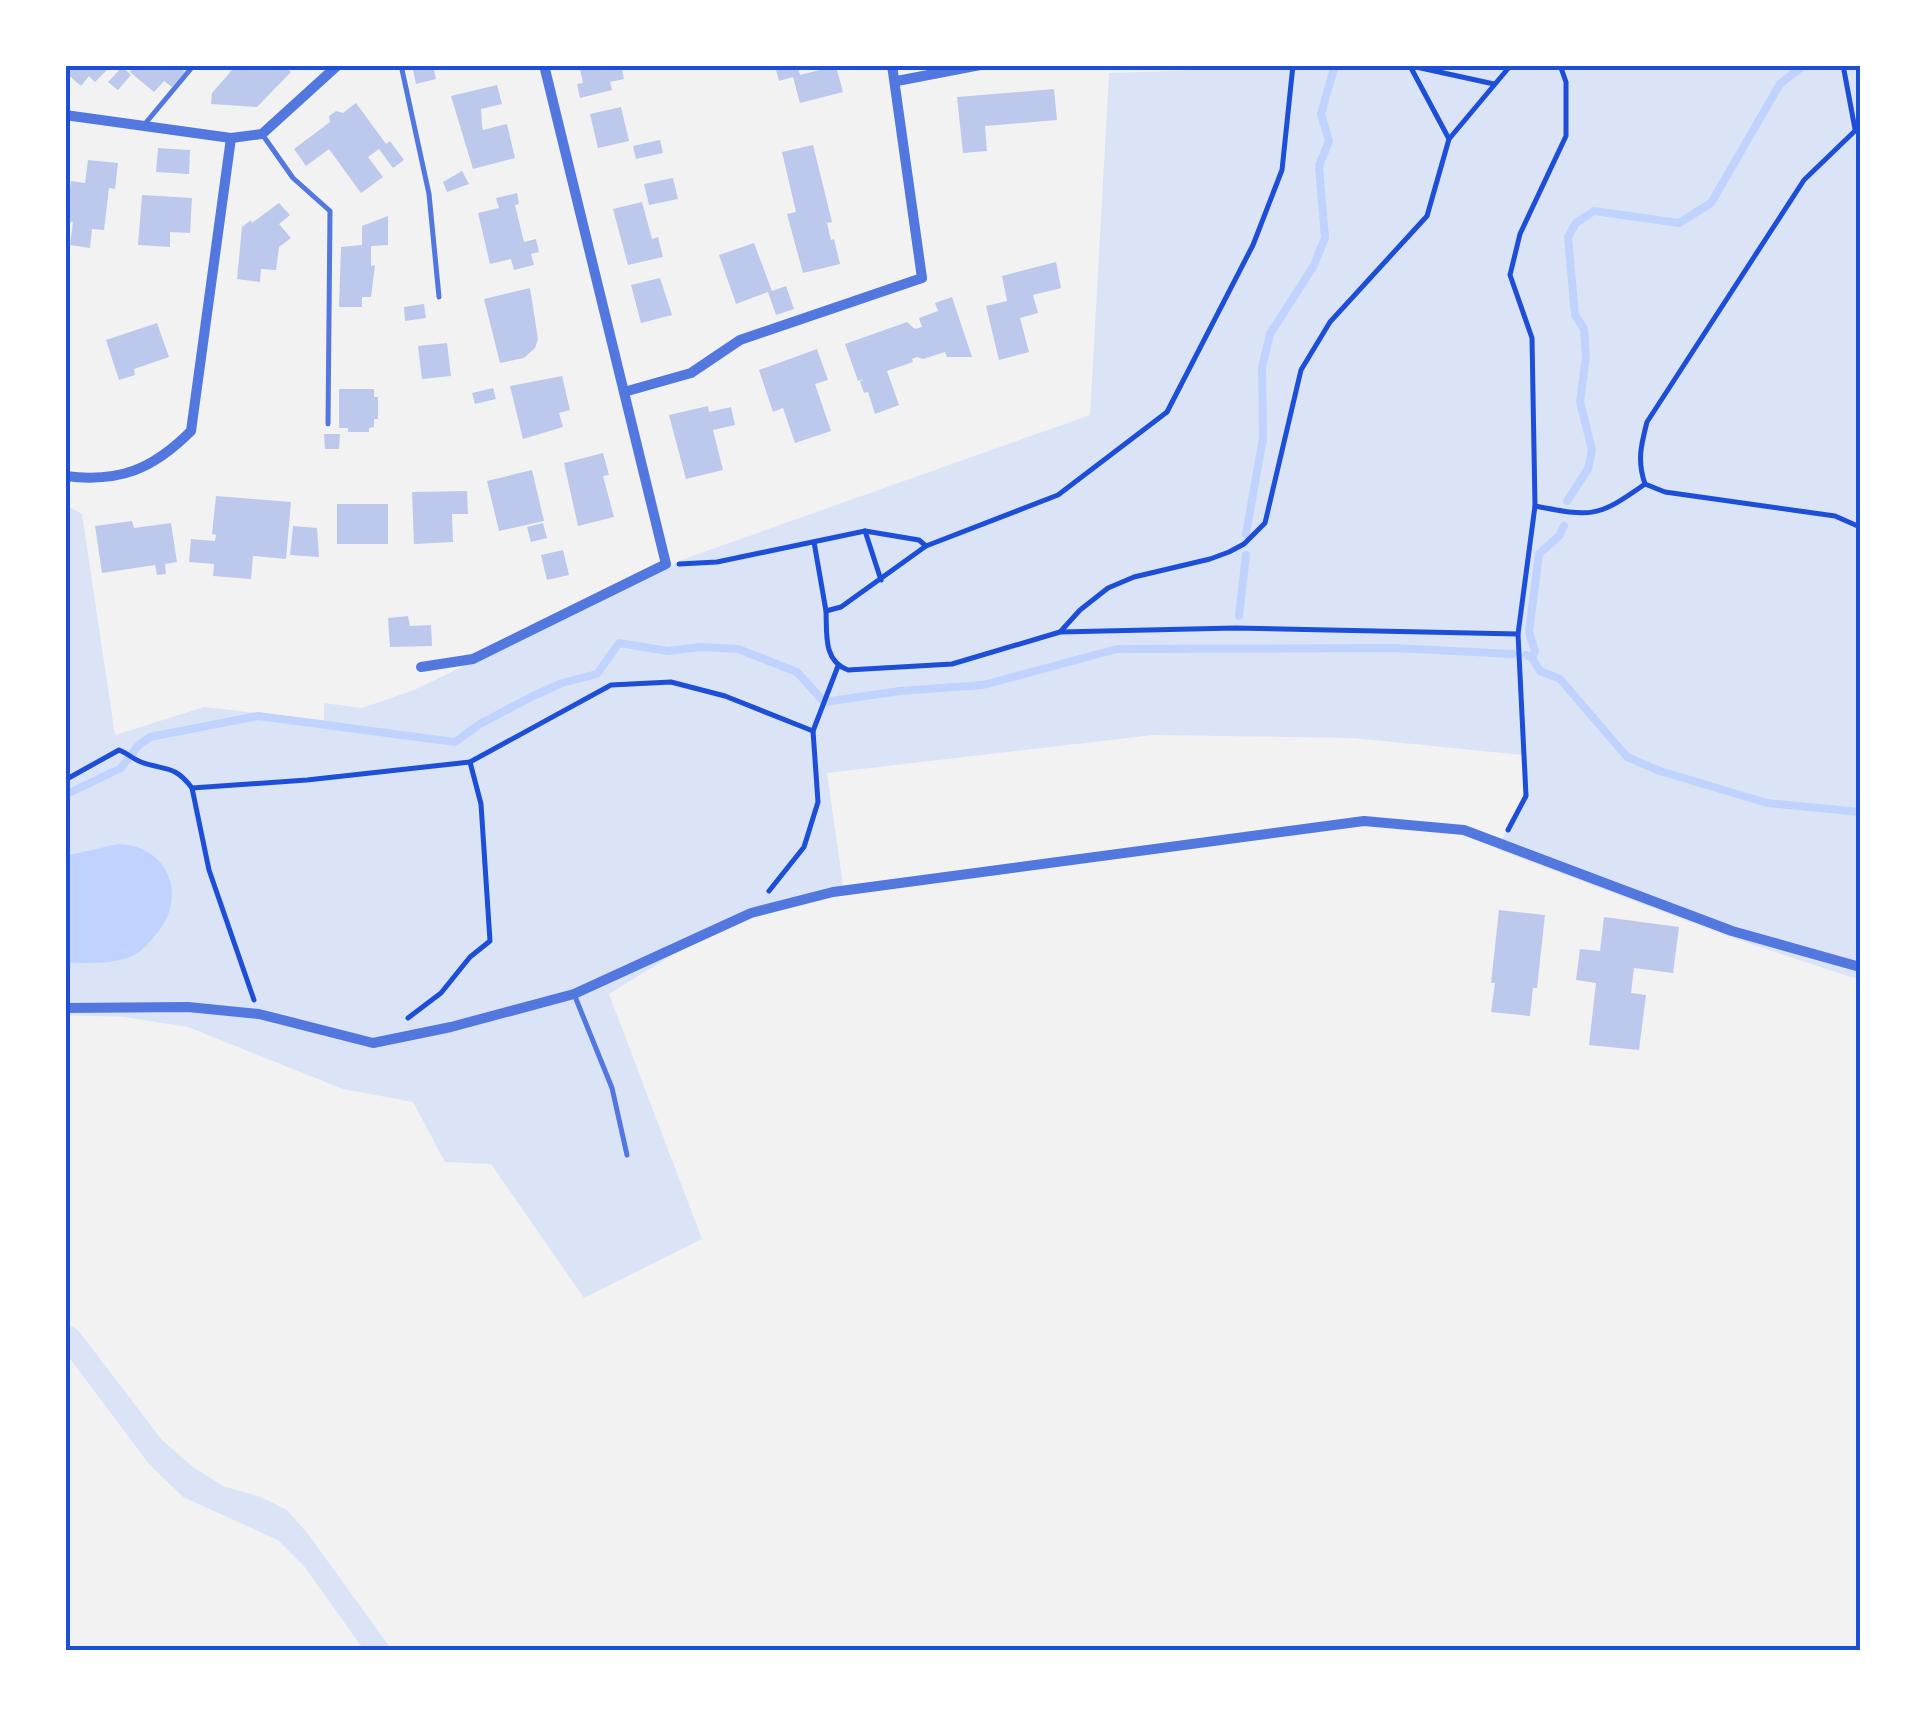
<svg xmlns="http://www.w3.org/2000/svg" width="1925" height="1715" font-family="'Archivo Narrow',sans-serif">
	<style>
		.green { fill: #dbe4f7 }
		.water { fill: #bfd3fe }
		.lines { fill: none; stroke-linecap: round; stroke-linejoin: round }
		.stream { stroke: #bfd3fe; stroke-width: 8 }
		.building { fill: #bdc9ec }
		.path { stroke: #1d4ed8; stroke-width: 5 }
		.service { stroke: #5277de; stroke-width: 5 }
		.minor { stroke: #5277de; stroke-width: 10 }
		.neatline { fill: none; stroke: #1d4ed8; stroke-width: 4 }
	</style>
	<rect width="100%" height="100%" fill="#f2f2f2"/>
	<g class="green">
		<path d="M1263 65H1860V980L1730 937 1497 849 1524 795 1522 755 1353 738 1154 735 827 773 843 885 718 927 609 994 702 1239 584 1298 491 1164 445 1162 413 1102 343 1089 188 1027 124 1017 65 1015V504L82 514 115 735 204 707 324 720V703L362 708 414 690 684 559 1090 415 1109 73 1262 68Z"/>
		<path d="M65 1322 78 1330 162 1440 193 1467 223 1486 261 1497 287 1510 308 1534 392 1650H364L304 1566 278 1540 183 1497 149 1464 65 1352Z"/>
	</g>
	<path class="water" d="M118 844C172 846 189 901 153 938 148 943 142 951 136 954 116 965 90 963 67 963L65 856Z"/>
	<g class="lines">
		<g class="stream">
			<path d="M1567 501 1588 469 1592 450 1580 402 1586 356 1584 329 1575 315 1568 237 1576 223 1594 211 1679 223 1711 203 1780 84 1804 65"/>
			<path d="M1246 534 1263 438 1262 367 1270 334 1313 267 1325 238 1319 166 1329 141 1321 114 1335 65"/>
			<path d="M1239 616 1246 555"/>
			<path d="M1526 655 1532 658 1540 671 1560 679 1627 757 1660 771 1767 803 1860 812"/>
			<path d="M1532 658 1535 651 1529 632 1539 554 1559 536 1564 526"/>
			<path d="M65 795 121 768 138 746 150 737 258 716 455 742 480 724 531 697 562 683 597 674 619 643 668 651 701 647 738 649 797 672 824 702 900 691 983 685 1117 649 1394 648 1513 654"/>
		</g>
	</g>
	<g class="building">
		<path d="M65 65H112L95 82 89 76 81 86 65 72Z"/>
		<path d="M136 65H177L185 72 172 87 164 81 154 92 130 72Z"/>
		<path d="M284 65 291 72 257 107 211 104 212 93 232 70H240V66L248 65Z"/>
		<path d="M412 65H433L436 79 416 84Z"/>
		<path d="M579 65H621L624 79 610 82 612 90 580 98 577 84 583 83Z"/>
		<path d="M797 65 800 75 836 66 843 92 800 103 793 77 779 81 776 70Z"/>
		<path d="M122 67 131 75 118 90 108 82Z"/>
		<path d="M497 85 502 104 481 109 482 126 483 130 507 124 515 158 473 169 451 96Z"/>
		<path d="M1054 89 1057 120 985 126 987 151 963 153 957 97Z"/>
		<path d="M356 103 386 144 390 141 404 160 393 168 379 149 368 157 383 177 361 193 329 149 306 166 294 149 330 122 329 116 336 111 343 113Z"/>
		<path d="M621 107 629 141 598 148 590 114Z"/>
		<path d="M660 140 663 153 636 159 633 146Z"/>
		<path d="M813 145 832 222 827 223 831 240 834 239 840 264 803 273 787 214 796 212 782 152Z"/>
		<path d="M158 148 190 150 189 174 156 172Z"/>
		<path d="M88 160 118 163 115 189 109 188 104 230 92 229 90 248 70 245 73 222 68 221 69 212 65 211V190H70L71 181 85 183Z"/>
		<path d="M462 171 469 184 447 192 443 182Z"/>
		<path d="M673 178 678 199 649 205 644 184Z"/>
		<path d="M517 193 519 204 515 205 524 242 536 239 539 252 531 254 534 265 514 270 511 259 490 264 478 213 499 208 496 198Z"/>
		<path d="M142 195 192 198 190 233 170 232V247L138 245Z"/>
		<path d="M642 202 652 239 658 237 663 257 628 265 613 209Z"/>
		<path d="M279 203 290 215 279 224 291 238 279 247 276 270 261 269 260 282 237 279 242 227 251 220 252 223Z"/>
		<path d="M388 216V245L371 246V266L375 265 371 297H362V307H339L341 247 362 245V226Z"/>
		<path d="M754 243 772 291 786 286 794 309 776 315 768 292 736 304 719 255Z"/>
		<path d="M1056 262 1061 288 1033 295 1038 313 1020 318 1029 352 999 360 986 306 1007 301 1002 276Z"/>
		<path d="M660 278 672 315 641 323 631 285Z"/>
		<path d="M530 288 538 339 535 348 524 358 500 363 484 299Z"/>
		<path d="M952 297 972 357H947L945 352 923 359 917 357 912 359 913 362 887 371 899 405 875 414 868 392 864 393 860 382 863 379 858 381 845 344 907 322 915 329 922 327 919 318 938 311 935 303Z"/>
		<path d="M424 304 426 318 405 321 404 307Z"/>
		<path d="M157 323 169 357 134 369 135 375 119 380 106 340Z"/>
		<path d="M447 343 451 376 422 379 418 346Z"/>
		<path d="M817 349 828 380 815 384 831 431 795 443 783 408 773 412 759 370Z"/>
		<path d="M562 376 570 410 559 413 563 427 523 439 510 386Z"/>
		<path d="M493 388 496 399 475 404 472 393Z"/>
		<path d="M339 389H374V397H378V419H374V427L369 428V432H348V428H339Z"/>
		<path d="M708 406 709 412 731 407 735 425 713 430 723 470 686 479 669 415Z"/>
		<path d="M324 434H340L339 449H325Z"/>
		<path d="M603 453 609 475 603 476 614 517 578 526 564 463Z"/>
		<path d="M532 470 544 521 499 531 487 481Z"/>
		<path d="M467 491 468 514H452L453 542 414 544 412 492Z"/>
		<path d="M216 496 291 502 286 559 253 556 251 579 213 576 214 564 189 562 191 539 215 541 216 535 212 534Z"/>
		<rect x="337" y="504" width="51" height="40"/>
		<path d="M132 521 134 528 171 523 177 562 165 564 166 574 157 575 155 565 102 573 95 526Z"/>
		<path d="M543 523 547 538 531 542 527 527Z"/>
		<path d="M293 526 317 528 319 557 290 555Z"/>
		<path d="M563 550 569 575 547 580 541 555Z"/>
		<path d="M408 616 410 626 431 625 432 646 390 647 388 618Z"/>
		<path d="M1499 910 1545 915 1537 988H1533L1530 1016 1491 1012 1495 983H1491Z"/>
		<path d="M1604 917 1679 927 1673 973 1634 968 1631 993 1646 995 1639 1050 1589 1045 1596 983 1576 980 1580 949 1600 951Z"/>
	</g>
	<g class="lines">
		<g class="path">
			<path d="M1293 65 1282 170 1253 245 1167 412 1058 495 926 546 841 607 826 611C827 634 823 661 848 670L952 664 1060 632 1235 628 1518 634"/>
			<path d="M1407 65 1494 84"/>
			<path d="M1843 65 1855 129"/>
			<path d="M1410 66 1449 139"/>
			<path d="M1645 484C1637 461 1641 445 1647 422L1804 180 1860 126"/>
			<path d="M1535 506C1592 517 1597 518 1645 484L1665 492 1835 516 1860 527"/>
			<path d="M865 531 881 580"/>
			<path d="M814 542 826 611"/>
			<path d="M679 564 717 562 865 531 919 540 926 546"/>
			<path d="M1061 631 1080 610 1108 588 1134 577 1210 559 1229 552 1244 544 1265 523 1301 370 1330 322 1427 216 1449 139 1511 65"/>
			<path d="M65 780 119 750C127 753 133 759 141 762 165 771 174 764 192 788L307 780 470 762 611 685 671 682 725 696 813 731"/>
			<path d="M192 788 209 870 254 1000"/>
			<path d="M1508 830 1526 796 1518 634 1535 506 1532 338 1510 275 1520 234 1566 136V82L1560 65"/>
			<path d="M769 891 804 847 818 802 813 731 838 666"/>
			<path d="M408 1018 441 993 470 957 490 941 481 804 470 762"/>
		</g>
		<g class="service">
			<path d="M401 65 429 194 439 297"/>
			<path d="M144 125 194 65"/>
			<path d="M262 134 293 178 330 211 328 424"/>
			<path d="M574 994 612 1088 627 1155"/>
		</g>
		<g class="minor">
			<path d="M897 81 980 65"/>
			<path d="M65 115 231 138 262 134 338 65"/>
			<path d="M624 392 691 373 740 340 922 278 892 65"/>
			<path d="M65 476C120 483 153 469 191 431L231 138"/>
			<path d="M421 667 473 659 666 564 544 65"/>
			<path d="M65 1008 188 1007 259 1014 373 1043 451 1027 574 994 751 913 833 892 1364 821 1464 830 1732 931 1860 967"/>
		</g>
	</g>
	<rect width="1925" height="1715" fill="none" stroke="#ffffff" stroke-width="135"/>
	<rect x="68" y="68" width="1790" height="1580" class="neatline"/>
</svg>
